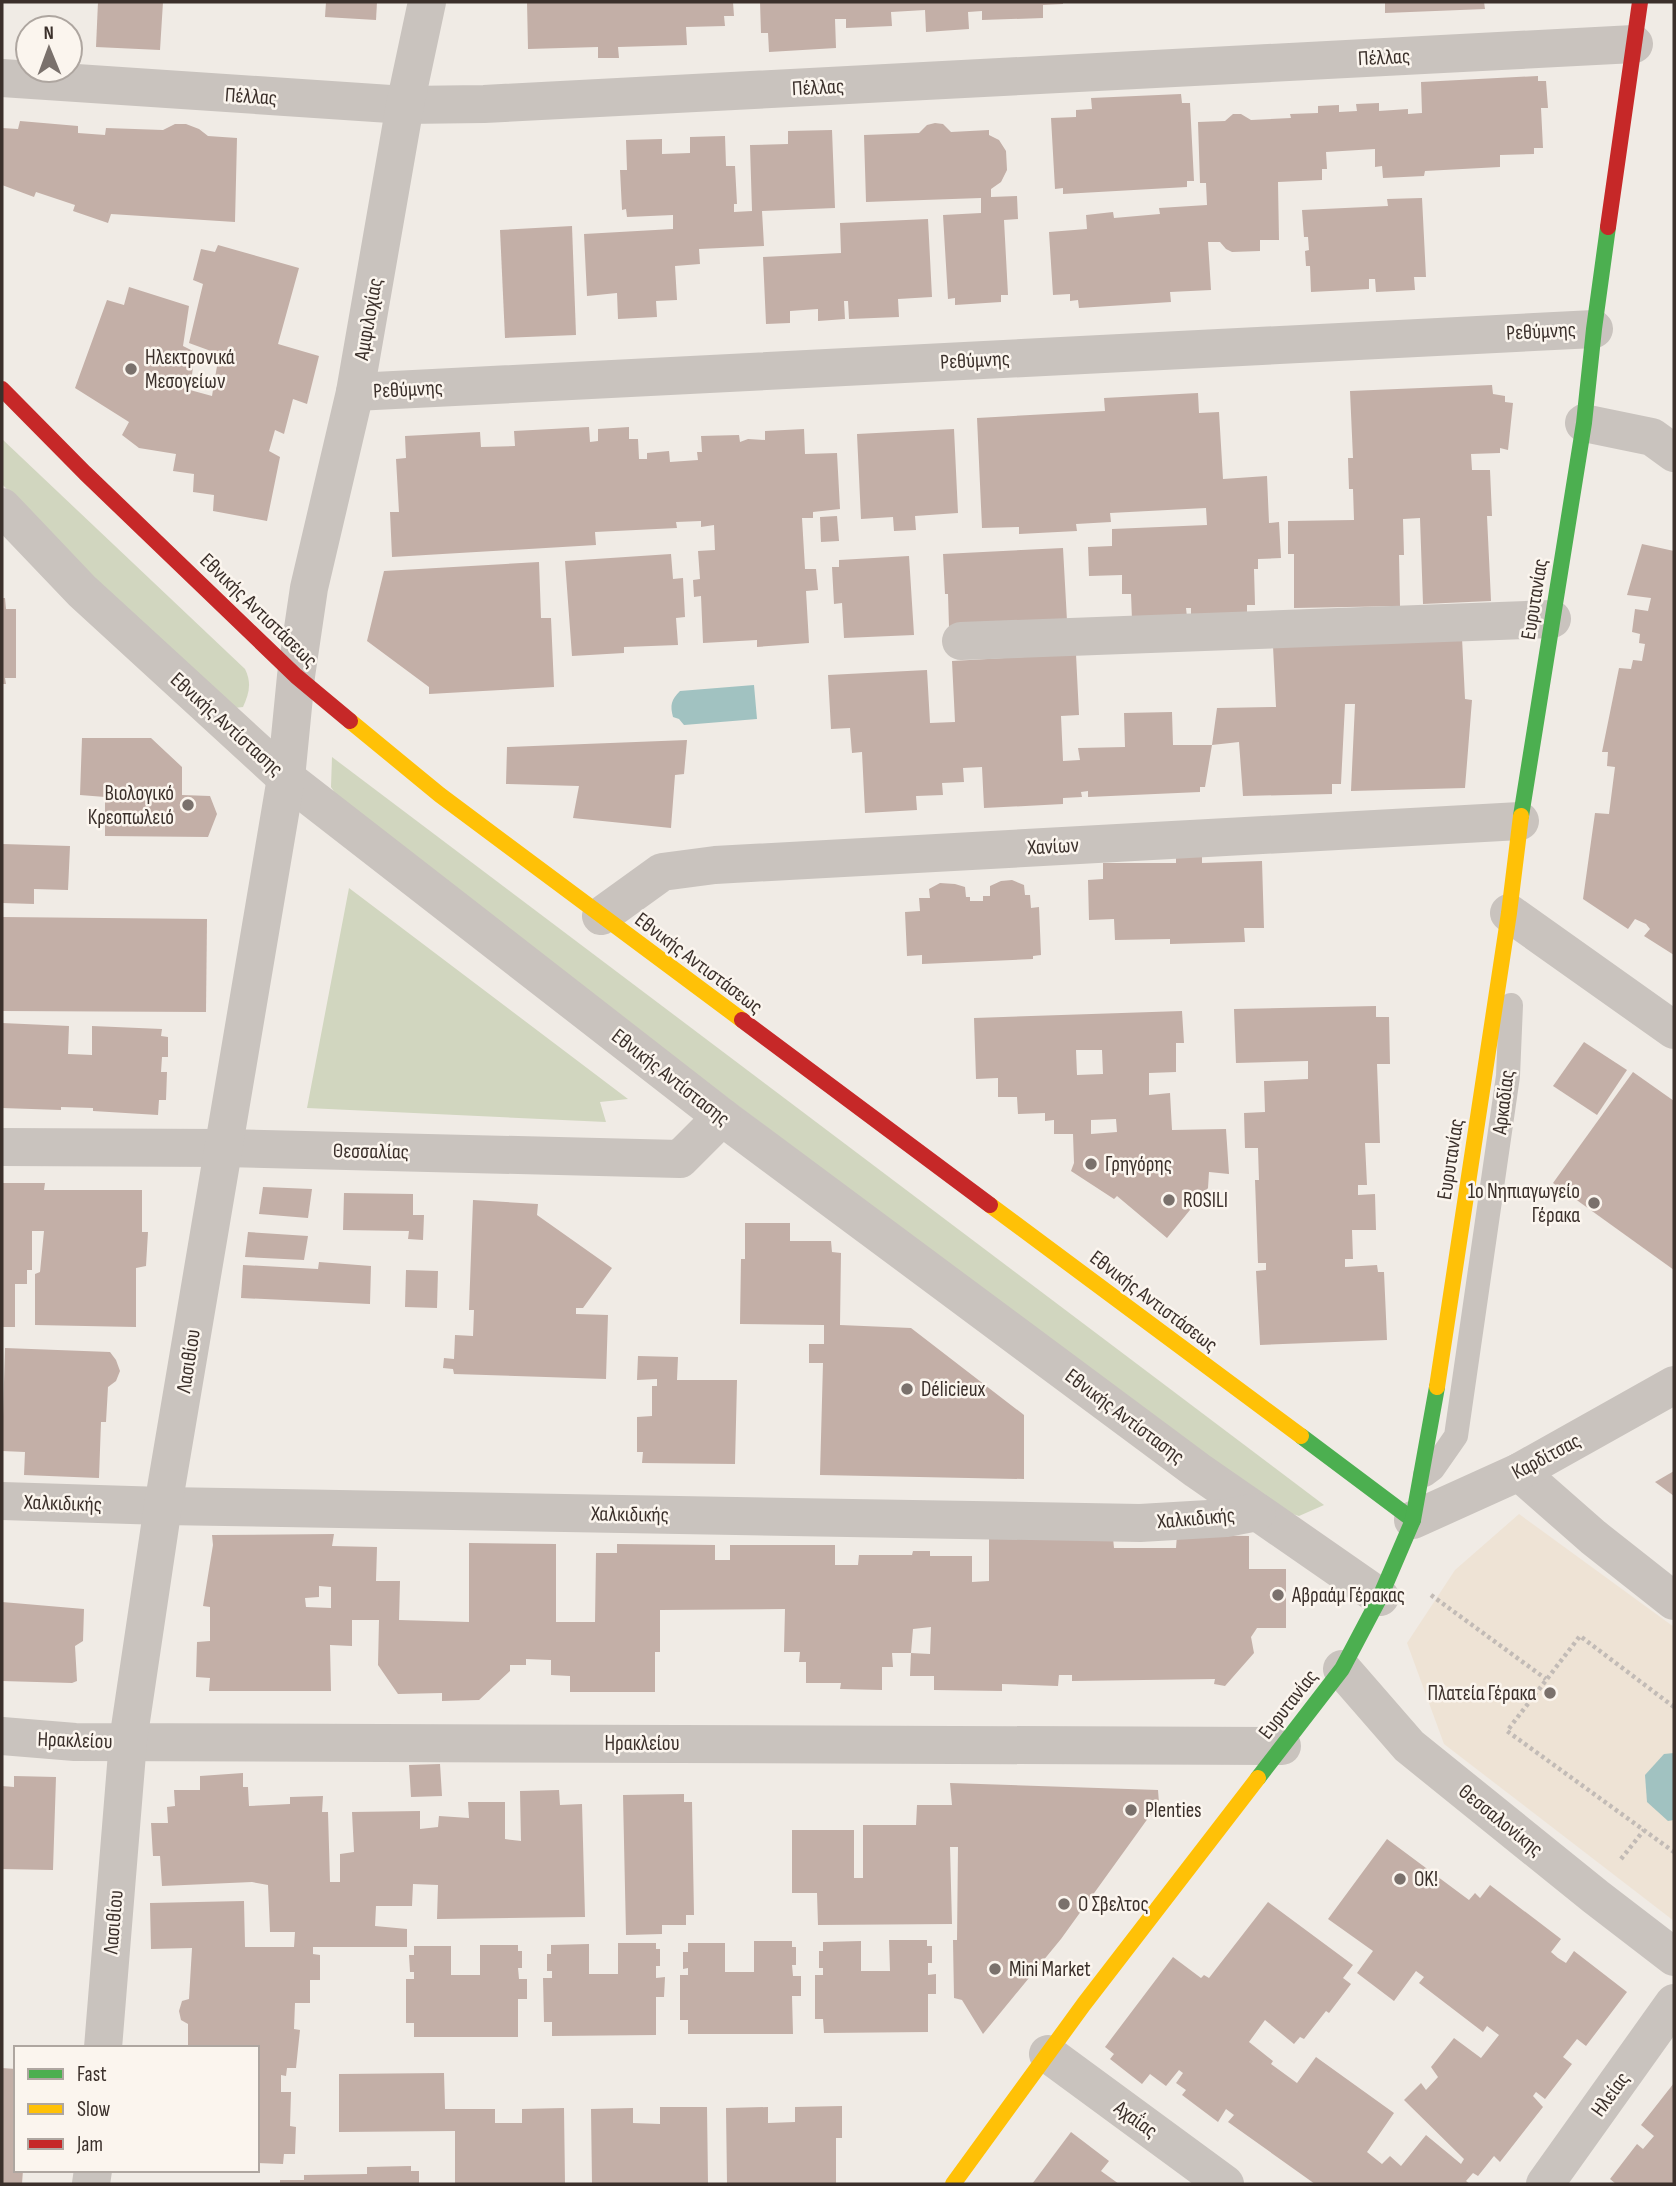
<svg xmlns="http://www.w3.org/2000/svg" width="1676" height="2186" font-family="'Sofia Sans Condensed',sans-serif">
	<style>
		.green { fill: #d1d6bf }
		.plaza { fill: #eee3d5 }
		.water { fill: #a1c2c1 }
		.building { fill: #c3afa7; fill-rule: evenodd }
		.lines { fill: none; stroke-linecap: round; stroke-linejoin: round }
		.path { stroke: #c2bbb6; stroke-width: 4.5; stroke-dasharray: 3.5 3.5; stroke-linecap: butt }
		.lane { stroke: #c9c3be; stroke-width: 24 }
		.street { stroke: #c9c3be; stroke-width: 38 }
		.fast { stroke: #4caf50; stroke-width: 16 }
		.slow { stroke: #ffc107; stroke-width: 16 }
		.jam { stroke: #c62828; stroke-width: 16 }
		.poi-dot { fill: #7a716c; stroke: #fbf5ee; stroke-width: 2.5 }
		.labels { text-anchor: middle; stroke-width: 5; stroke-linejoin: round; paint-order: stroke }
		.street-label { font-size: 21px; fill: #3b302b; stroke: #fbf5ee }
		.poi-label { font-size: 21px; fill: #3b302b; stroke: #fbf5ee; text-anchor: start }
	</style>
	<rect width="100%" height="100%" fill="#f0ebe5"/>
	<g class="green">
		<path d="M2 439 245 669C252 683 249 694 243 707L234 708 75 561 2 484Z"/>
		<path d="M332 757 1324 1505 1299 1516 1273 1508 596 999 340 801 331 787Z"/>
		<path d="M349 888 628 1099 600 1102 606 1122 307 1108Z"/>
	</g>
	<path class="plaza" d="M1519 1514 1674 1627V1921L1444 1744 1407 1643 1455 1570Z"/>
	<g class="water">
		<path d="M754 685 757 719 684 725 679 719 673 717C670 705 671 700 680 691Z"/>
		<path d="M1674 1753V1820L1668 1821 1647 1802 1645 1775 1664 1754Z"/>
	</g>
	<g class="building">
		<path d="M98 2H163L160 50 96 47Z"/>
		<path d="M326 2H377L376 20 325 17Z"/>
		<path d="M527 2H733L734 16H724L725 26 686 27 687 45 618 47 619 58H598V47L528 49Z"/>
		<path d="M760 2H1063V4L1043 5V18L982 20V11L968 12 969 29 926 32 925 10 891 12 892 26 846 28V19H835L836 48 769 52 768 33H761Z"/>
		<path d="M1385 2H1484L1485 9 1385 13Z"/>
		<path d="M1538 76V81H1546L1548 108H1541L1543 148H1534V154L1500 155V167L1425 171 1424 176 1383 178 1382 166 1375 167V149L1326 152 1327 169H1322V180L1278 182 1279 240H1260V251L1232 252 1226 249 1220 242H1208L1211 290 1170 292 1171 302 1079 308 1078 300 1070 301V294L1053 295 1049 232 1087 229 1086 215 1113 212 1114 218 1160 214 1159 208 1207 205 1206 183H1200L1198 122 1225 121 1233 114H1241L1251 120 1291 118 1290 114 1318 113V106L1339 105V112L1357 111 1356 104 1379 103V111L1408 109V114L1422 113 1421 82Z"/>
		<path d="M1181 94 1182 103H1190L1194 181H1187V187L1063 194V188L1055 189 1051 118 1076 117V110L1092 109 1091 98Z"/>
		<path d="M20 121 78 126V133L105 135 106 128 163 130 175 124H186L199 129 208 136 237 138 235 222 111 214 108 223 73 211 75 205 36 192 34 197 2 185V128L18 129Z"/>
		<path d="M935 123 943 124 951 132 989 130V135L999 140 1006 151 1007 170 1001 182 991 189V197L1017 196 1018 219 1004 220 1008 295H1001V302L955 305V298L948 299 943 215 981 213V198L866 202 864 135 919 133 927 125Z"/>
		<path d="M832 130 835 208 762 211 764 246 699 249 700 264 675 266 677 300 656 301 657 317 618 319 617 293 587 296 584 234 673 229V215L627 217 626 209 622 210 620 170H627L626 140 662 139V154L690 153V137L725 136 726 166H735L737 204H734V212L752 211 750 145 788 144V131Z"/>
		<path d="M1422 198 1426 277H1414L1415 290 1376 292 1375 279H1369V289L1311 292 1310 266H1306L1305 251 1309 250 1308 237H1304L1302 210 1388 206 1387 199Z"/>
		<path d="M928 219 932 297 898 299 899 317 849 319 848 301H844L845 319 818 321V309L790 311V323L766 324 763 257 841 253 840 223Z"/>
		<path d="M572 226 576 335 505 338 500 230Z"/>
		<path d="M218 245 299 268 278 344 319 356 307 404 293 399 284 434 275 430 269 451 280 457 267 521 213 511 214 495 193 492 194 474 173 471 176 454 139 448 122 435 129 422 75 388 107 300 124 305 129 287 189 306 183 346 195 352 190 390 212 396 219 354 189 343 203 284 193 280 201 249 215 252Z"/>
		<path d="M1492 385 1493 394 1505 396V402L1513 403 1508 450 1500 448V453L1471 454 1472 470H1490L1492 516H1487L1491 601 1423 604 1420 518 1403 519 1404 555H1399L1400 606 1294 608V554H1288V521L1354 520 1353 489H1349L1348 458H1353L1350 391Z"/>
		<path d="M1198 393 1199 413 1219 412 1223 479 1267 476 1269 523 1279 522 1281 558 1258 559V569H1254L1255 605H1247V615L1191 617V608H1186L1187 617 1132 620 1131 594H1122V575L1089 576 1088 547 1112 546V529L1207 525 1206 508 1110 513 1111 522 1076 524 1077 531 1019 534V527L982 528 977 418 1105 411 1104 398Z"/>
		<path d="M589 427 590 442 598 441V429L629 427V439H638L639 459H647V453L669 451 670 462 698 460 697 452H702L701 436 739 435 740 442 748 439 765 440V431L804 429 805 454 837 453 840 509 813 512V518H802L805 569H816L818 590 806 591 809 643 757 647V640L703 643 701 596 694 597 693 580 700 579 698 551 715 550 714 525 701 527V521L676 522 677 528 595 532 596 545 392 557 390 512H399L396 459 406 458 405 436 480 432 481 447 515 446 514 431Z"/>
		<path d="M954 429 958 513 915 516 916 530 894 531 893 517 861 519 857 434Z"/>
		<path d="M837 516 839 541 821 542 820 517Z"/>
		<path d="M1642 544 1674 551V955L1644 936 1650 929 1646 924 1635 919 1628 929 1583 899 1595 813 1609 814 1615 767 1607 766 1608 752H1602L1619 668 1631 669 1633 660 1642 661 1645 644 1639 643 1640 634 1632 632 1635 609 1648 611 1651 598 1627 595Z"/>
		<path d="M1063 548 1067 621 949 627 948 594H945L943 554Z"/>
		<path d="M671 554 673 579 683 578 685 617 676 618 678 645 624 647V653L572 656 565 561Z"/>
		<path d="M909 556 914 635 844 638 842 603 834 604 832 567H839V560Z"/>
		<path d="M539 562 541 618H551L554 687 429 694V687L367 641 384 571Z"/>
		<path d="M2 598H5L6 609H16V678H5L6 684H2Z"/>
		<path d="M1462 638 1465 699 1472 700 1465 788 1351 791 1355 704H1345L1341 784H1332V794L1243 796 1239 742 1212 745 1205 787H1200V792L1088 797V791L1081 792 1082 797 1063 798V804L984 808 982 767 963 768 964 782 942 783 943 795 916 796 917 810 865 813 862 752 852 753 850 728 831 729 828 675 927 670 930 723 955 722 952 661 1076 654 1079 715 1061 716 1063 761 1080 760 1078 748 1125 747 1124 713 1172 712 1173 745H1212L1217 708 1276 707 1273 646Z"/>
		<path d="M82 738H151L182 767V795L210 796 217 814 208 837 105 836V797L80 795Z"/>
		<path d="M687 740 684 774 675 775 671 828 573 818 579 786 506 784 507 747Z"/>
		<path d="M2 844 70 846 68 890 34 889V904L2 903Z"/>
		<path d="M1202 854V863L1262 861 1264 928H1244L1245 942 1170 944V939L1115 940 1114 919 1089 920 1088 880 1103 879V863H1176V855Z"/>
		<path d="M1012 880 1024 885 1025 895H1030L1031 908 1039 907 1041 955 1033 956V959L922 964V955L907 956 905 912 920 911 919 898H930L929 889 940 883 955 884 965 887 966 897H970V901H983V896H990V886L1001 881Z"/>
		<path d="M2 917 207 919 206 1012 2 1011Z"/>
		<path d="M1376 1006V1017H1389L1390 1064H1377L1380 1143H1365L1367 1185H1358V1195L1375 1194 1376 1230H1352L1353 1259H1345V1267L1377 1265 1378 1272H1384L1387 1340 1260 1345 1256 1271 1266 1270V1263H1258L1255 1180H1259L1258 1148H1245L1244 1113 1265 1112 1264 1081 1308 1079V1061L1236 1063 1234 1009Z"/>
		<path d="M1182 1011 1184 1043H1176V1072L1149 1073V1095L1170 1093 1172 1130 1226 1129 1229 1174 1209 1172 1208 1188 1167 1238 1117 1196 1114 1199 1071 1171 1074 1163 1073 1134H1054V1120L1045 1121V1113L1018 1114 1017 1097H998V1078L976 1079 974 1018ZM1076 1050H1102L1103 1074 1077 1075ZM1116 1119 1117 1132 1091 1134V1120Z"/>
		<path d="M2 1023 69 1026 68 1054 92 1055V1026L162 1029 161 1036 168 1037V1057H162L161 1072H167L166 1100H159L158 1115 93 1111V1108L61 1107V1110L2 1108Z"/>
		<path d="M1584 1042 1627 1070 1597 1115 1553 1086Z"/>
		<path d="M1633 1072 1674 1101V1270L1553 1183Z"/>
		<path d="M2 1183H45L44 1190H142V1232H148L146 1266 136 1268V1327L35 1325V1274L40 1272 44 1231H32V1270H27V1284H15V1327H2Z"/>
		<path d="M263 1187 312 1189 308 1218 259 1214Z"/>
		<path d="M344 1193 413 1194V1215H424L423 1240 408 1239 409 1231 343 1230Z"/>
		<path d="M473 1200 538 1204 537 1215 612 1268 583 1308H576V1314L608 1315 606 1379 454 1374 453 1369 443 1368 444 1358 454 1359 455 1335 473 1336 474 1310H469Z"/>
		<path d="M745 1223H790V1241H831L832 1252 841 1253 840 1325 911 1328 1024 1415V1479L820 1475 823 1363H809V1344H824V1325L740 1324 741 1259H745Z"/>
		<path d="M248 1232 308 1236 304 1260 245 1257Z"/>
		<path d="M319 1262 371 1266 370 1304 241 1298 243 1265 318 1269Z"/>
		<path d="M406 1270 438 1271 437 1308 405 1307Z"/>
		<path d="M5 1348 110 1352 116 1360 120 1371 116 1381 108 1387 106 1422H101L99 1478 24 1475 25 1452 2 1451Z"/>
		<path d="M638 1356 678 1357 677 1380H737L735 1464 642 1463 643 1452H637V1417L652 1416V1386H657V1379L637 1380Z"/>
		<path d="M1674 1471V1496L1655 1482Z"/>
		<path d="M989 1532 1113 1538 1114 1548H1176L1177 1535 1249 1536V1569H1286V1628H1257L1251 1637 1254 1653 1225 1686 1214 1684 1215 1679 1072 1681V1675H1059L1058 1686 1002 1684V1691L934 1690V1676H910L911 1653 930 1654 931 1627 913 1629 911 1653H892L893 1667H882V1690L840 1689 841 1683H806V1662H799L800 1652H784L785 1609 660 1610V1652H655V1692H570V1676L551 1675V1660L526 1659V1665H510V1671L479 1700 442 1701V1693L398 1694 378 1665 379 1620H352V1646L330 1645 331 1691H209L210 1678 196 1677 197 1642 210 1641V1607L203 1606 213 1545 212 1535 334 1534 332 1546 377 1547 376 1581H400L399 1620 469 1622V1543L556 1544V1622H595L596 1553H617V1544L715 1545V1560H730V1545H835V1565H858L859 1555H912L913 1551H930V1556H972V1582L989 1581ZM319 1586 331 1587V1608L306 1607 305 1598 319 1597Z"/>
		<path d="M2 1602 84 1609 83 1641 75 1646 77 1681 72 1683 2 1681Z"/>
		<path d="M440 1764 442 1796 411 1797 409 1765Z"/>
		<path d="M243 1773V1787H248L249 1806 290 1804V1797L323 1796 322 1812H328L330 1882H340V1854L354 1852 352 1812 420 1811V1829L438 1827 439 1816 469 1818 468 1802H505V1839L521 1841 520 1791 559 1790 560 1805 582 1804 585 1917 437 1919 438 1885 413 1884 412 1906H376L375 1926 407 1929V1947H313V1954L320 1955V1980H310V2003H295L294 2029 300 2030 296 2068H287L286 2076 281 2075V2092H291L290 2126 296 2127 295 2154H284L283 2164 257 2163V2048H188V2024L181 2020 179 2011 182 2001 189 1999 192 1948 151 1949 150 1903 244 1901 245 1947H294L295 1932H270L268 1885 252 1882 162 1886 160 1856H153L151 1823H168L167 1807 175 1806 174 1790H200V1776Z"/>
		<path d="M14 1776 56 1777 53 1870 2 1869V1786L14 1787Z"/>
		<path d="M950 1783 1158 1790 1159 1803 1061 1939 983 2034 962 2000 954 1998 953 1940H957L958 1847H950L952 1924 818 1925 817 1893H792V1830H854V1878H863V1825H916L917 1805H952Z"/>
		<path d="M684 1794V1802H692L694 1915H686V1925H662V1934L626 1935 623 1795Z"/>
		<path d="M1387 1839 1469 1900 1475 1893 1480 1898 1490 1885 1561 1939 1551 1952 1558 1958 1566 1963 1574 1951 1627 1992 1586 2046 1577 2039 1563 2057 1572 2064 1545 2099 1536 2092 1533 2096 1543 2107 1500 2162 1494 2156 1478 2176 1473 2173 1466 2181 1470 2184H1315L1228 2122 1234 2115 1226 2109 1218 2122 1182 2095 1186 2090 1176 2083 1183 2073 1179 2070 1166 2086 1150 2074 1142 2084 1110 2059 1114 2054 1105 2047 1173 1957 1201 1978 1204 1975 1209 1978 1268 1902 1353 1965 1343 1978 1351 1984 1329 2013 1326 2011 1304 2039 1300 2037 1294 2044 1265 2020 1249 2042 1273 2061 1271 2064 1297 2083 1316 2057 1394 2113 1367 2152 1382 2164 1390 2156 1401 2166 1426 2135 1461 2164 1464 2159 1404 2100 1421 2083 1426 2090 1438 2077 1431 2067 1454 2038 1481 2058 1499 2035 1487 2026 1483 2032 1419 1983 1424 1977 1416 1971 1394 2001 1357 1973 1373 1951 1328 1919Z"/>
		<path d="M889 1940H927V1946H932V1963H928V1975L936 1974V1994H928V2032L824 2033 823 2019H815V1975H823V1968H819V1951H823V1942L861 1941V1971H890Z"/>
		<path d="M754 1941H792V1947H796V1965H792L793 1976H801V1996H792L793 2034H688V2020H680V1975H688V1968L683 1969V1952H688V1943H725V1972H754Z"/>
		<path d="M618 1943H656V1949H660V1966H656V1978L665 1977 664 1997H656V2035L552 2036V2022H544L543 1978H552V1971H547V1954H551V1945L589 1944V1974H618Z"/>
		<path d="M480 1945H518V1951H522V1968H518L519 1979H527V1999H518V2037H414V2023H406V1979H414V1972H410L409 1955H414V1946H451V1975H480Z"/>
		<path d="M2 2068 16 2069V2170H23L22 2184H2Z"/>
		<path d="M444 2073 445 2109H495V2123H522V2109L564 2108 565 2184H455V2131L339 2132V2074Z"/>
		<path d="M1674 2083V2184H1616L1610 2179 1637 2144 1643 2149 1654 2136 1641 2125Z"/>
		<path d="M842 2106V2138H836V2184H727L726 2108 768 2107V2123L795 2122V2107Z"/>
		<path d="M660 2107H707L708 2184H592L591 2109 633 2108V2123L660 2124Z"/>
		<path d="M1071 2132 1109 2161 1101 2171 1119 2184H1032Z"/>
		<path d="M411 2166V2171H419V2184H280V2180H304V2175L367 2174V2167Z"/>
	</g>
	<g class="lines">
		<g class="path">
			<path d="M1431 1595 1546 1679"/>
			<path d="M1674 1707 1580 1636 1507 1731 1674 1852"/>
			<path d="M1621 1859 1644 1830"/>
		</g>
		<path class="lane" d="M1425 1475 1433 1469 1456 1436 1508 1076 1511 1005"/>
		<g class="street">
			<path d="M2 78 405 105 484 104 1634 44"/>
			<path d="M355 392 1594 329"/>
			<path d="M1584 423 1652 437 1674 453"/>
			<path d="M2 507 82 591 286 778 722 1117 1197 1470 1380 1597"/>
			<path d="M961 641 1552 619"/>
			<path d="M1509 913 1674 1030"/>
			<path d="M601 916 662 872 715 865 1520 821"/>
			<path d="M2 1147 223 1148 680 1159 722 1117"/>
			<path d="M1519 1472 1593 1537 1674 1601"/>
			<path d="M2 1501 163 1506 1140 1523 1226 1518 1257 1512"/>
			<path d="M1413 1520 1519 1472 1674 1385"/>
			<path d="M1342 1669 1409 1746 1596 1897 1674 1957"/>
			<path d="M2 1736 75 1742 1282 1746"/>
			<path d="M103 2048 128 1741 163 1506 286 778 296 676 309 588 355 392 405 105 427 2"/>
			<path d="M1048 2054 1225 2184"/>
			<path d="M91 2184 93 2170"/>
			<path d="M1545 2184 1674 2003"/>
		</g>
		<g class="fast">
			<path d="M1521 816 1584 423 1594 329 1608 227"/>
			<path d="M1301 1436 1413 1520"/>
			<path d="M1258 1778 1342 1669 1380 1597 1413 1520 1437 1387"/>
		</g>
		<g class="slow">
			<path d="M350 721 440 795 742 1020"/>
			<path d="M990 1205 1301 1436"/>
			<path d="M1437 1387 1509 913 1521 816"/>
			<path d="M953 2184 1084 2004 1258 1778"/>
		</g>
		<g class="jam">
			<path d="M1608 227 1640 2"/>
			<path d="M2 389 85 473 296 676 350 721"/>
			<path d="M742 1020 990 1205"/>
		</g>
	</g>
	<g class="poi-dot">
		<circle cx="131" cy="369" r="7"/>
		<circle cx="188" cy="805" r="7"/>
		<circle cx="1091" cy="1164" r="7"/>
		<circle cx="1169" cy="1200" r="7"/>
		<circle cx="1594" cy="1203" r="7"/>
		<circle cx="907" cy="1389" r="7"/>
		<circle cx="1278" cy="1595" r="7"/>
		<circle cx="1550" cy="1693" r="7"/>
		<circle cx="1131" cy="1810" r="7"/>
		<circle cx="1400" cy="1879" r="7"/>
		<circle cx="1064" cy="1904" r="7"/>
		<circle cx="995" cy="1969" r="7"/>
	</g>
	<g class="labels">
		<g class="street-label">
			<text transform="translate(1384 57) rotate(-3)" y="7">Πέλλας</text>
			<text transform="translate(818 87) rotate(-3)" y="7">Πέλλας</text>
			<text transform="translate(251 96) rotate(4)" y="7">Πέλλας</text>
			<text transform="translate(368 319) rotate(-80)" y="7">Αμφιλοχίας</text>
			<text transform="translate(1541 331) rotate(-3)" y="7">Ρεθύμνης</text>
			<text transform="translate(975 360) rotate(-3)" y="7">Ρεθύμνης</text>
			<text transform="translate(408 389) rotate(-3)" y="7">Ρεθύμνης</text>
			<text transform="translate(1534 599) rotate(-81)" y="7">Ευρυτανίας</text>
			<text transform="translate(259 610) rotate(44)" y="7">Εθνικής Αντιστάσεως</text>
			<text transform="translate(227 724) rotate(42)" y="7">Εθνικής Αντίστασης</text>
			<text transform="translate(1053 846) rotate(-3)" y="7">Χανίων</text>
			<text transform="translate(699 963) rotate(37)" y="7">Εθνικής Αντιστάσεως</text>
			<text transform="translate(671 1077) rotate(38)" y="7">Εθνικής Αντίστασης</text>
			<text transform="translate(1503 1102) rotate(-83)" y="7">Αρκαδίας</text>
			<text transform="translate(371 1151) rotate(1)" y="7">Θεσσαλίας</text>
			<text transform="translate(1450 1159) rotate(-81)" y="7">Ευρυτανίας</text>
			<text transform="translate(1154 1301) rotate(37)" y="7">Εθνικής Αντιστάσεως</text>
			<text transform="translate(188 1361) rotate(-81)" y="7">Λασιθίου</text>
			<text transform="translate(1125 1416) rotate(37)" y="7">Εθνικής Αντίστασης</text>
			<text transform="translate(1546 1456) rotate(-28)" y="7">Καρδίτσας</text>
			<text transform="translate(63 1503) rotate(2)" y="7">Χαλκιδικής</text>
			<text transform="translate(630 1514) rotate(1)" y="7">Χαλκιδικής</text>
			<text transform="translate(1196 1518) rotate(-5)" y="7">Χαλκιδικής</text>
			<text transform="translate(1288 1704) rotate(-52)" y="7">Ευρυτανίας</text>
			<text transform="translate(75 1740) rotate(2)" y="7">Ηρακλείου</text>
			<text x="642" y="1750">Ηρακλείου</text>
			<text transform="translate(1501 1820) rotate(39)" y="7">Θεσσαλονίκης</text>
			<text transform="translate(113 1922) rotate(-85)" y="7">Λασιθίου</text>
			<text transform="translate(1610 2094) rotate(-54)" y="7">Ηλείας</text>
			<text transform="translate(1136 2119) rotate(36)" y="7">Αχαΐας</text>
		</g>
		<g class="poi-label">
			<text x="145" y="364">Ηλεκτρονικά<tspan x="145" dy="24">Μεσογείων</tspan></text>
			<text x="174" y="800" text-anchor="end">Βιολογικό<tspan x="174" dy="24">Κρεοπωλειό</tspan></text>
			<text x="1105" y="1171">Γρηγόρης</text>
			<text x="1580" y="1198" text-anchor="end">1ο Νηπιαγωγείο<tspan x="1580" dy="24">Γέρακα</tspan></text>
			<text x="1183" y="1207">ROSILI</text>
			<text x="921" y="1396">Délicieux</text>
			<text x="1292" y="1602">Αβραάμ Γέρακας</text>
			<text x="1536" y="1700" text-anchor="end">Πλατεία Γέρακα</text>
			<text x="1145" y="1817">Plenties</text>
			<text x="1414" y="1886">OK!</text>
			<text x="1078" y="1911">Ο Σβελτος</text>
			<text x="1009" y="1976">Mini Market</text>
		</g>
	</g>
	<rect width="1676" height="2186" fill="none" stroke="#3b302b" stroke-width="7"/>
	<rect x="14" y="2046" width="245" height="126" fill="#fbf5ee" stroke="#aea6a0" stroke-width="2"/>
	<rect x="28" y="2069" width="35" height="10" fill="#4caf50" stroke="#aea6a0" stroke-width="2"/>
	<text x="77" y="2081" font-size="21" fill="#3b302b">Fast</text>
	<rect x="28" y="2104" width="35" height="10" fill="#ffc107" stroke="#aea6a0" stroke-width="2"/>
	<text x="77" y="2116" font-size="21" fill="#3b302b">Slow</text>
	<rect x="28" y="2139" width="35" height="10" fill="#c62828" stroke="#aea6a0" stroke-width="2"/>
	<text x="77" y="2151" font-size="21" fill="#3b302b">Jam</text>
	<g transform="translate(49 49) rotate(359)"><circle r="33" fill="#fbf5ee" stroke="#aea6a0" stroke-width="2"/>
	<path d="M0-5L12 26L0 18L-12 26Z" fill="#7a716c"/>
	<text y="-10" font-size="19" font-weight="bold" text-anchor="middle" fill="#3b302b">N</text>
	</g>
</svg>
